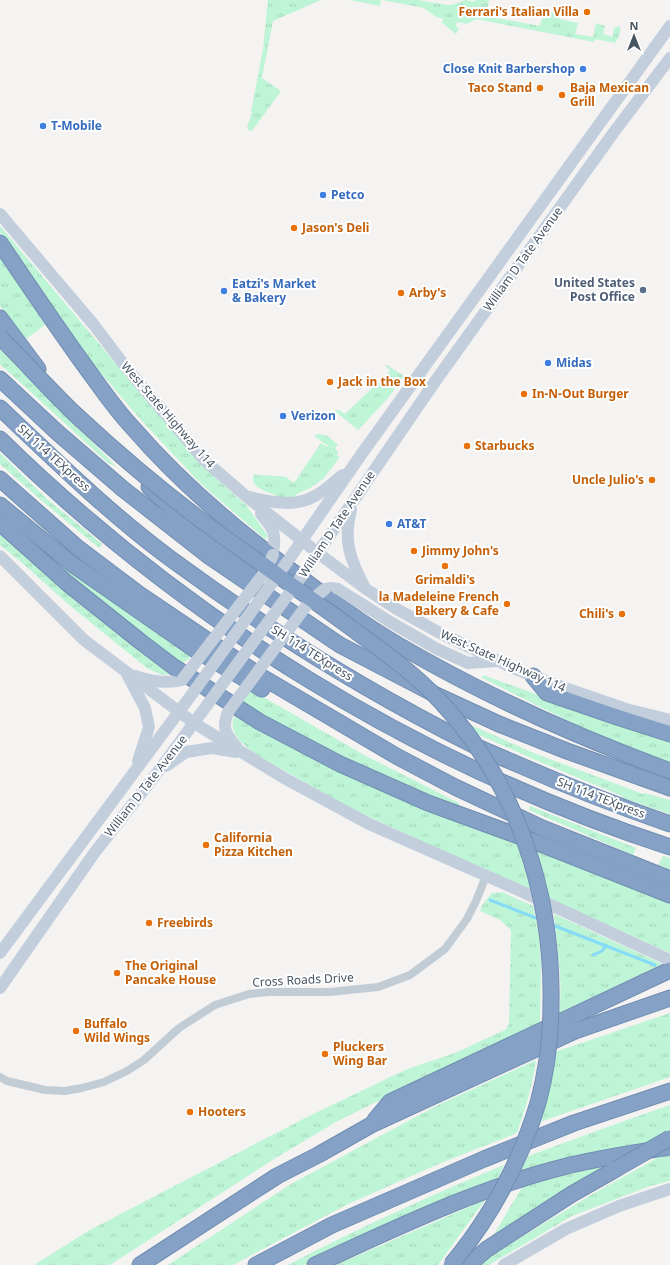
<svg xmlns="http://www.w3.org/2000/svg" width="670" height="1265" font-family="'Noto Sans',sans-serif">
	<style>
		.grass { fill: url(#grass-tufts) }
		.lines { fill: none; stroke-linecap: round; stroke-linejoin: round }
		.stream { stroke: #86dbf7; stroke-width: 3 }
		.highway-casing { stroke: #708db2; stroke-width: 17 }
		.street { stroke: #c2ccd5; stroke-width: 8 }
		.secondary { stroke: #c3cedd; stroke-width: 12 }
		.highway { stroke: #85a2c6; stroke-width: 15 }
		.highway-bridge-casing { stroke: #708db2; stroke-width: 17; stroke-linecap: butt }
		.secondary-bridge { stroke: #c3cedd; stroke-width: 12 }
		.highway-bridge { stroke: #85a2c6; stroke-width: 15 }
		.food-dot { fill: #e8710a; stroke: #fff; stroke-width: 1.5 }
		.shop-dot { fill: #3f7fe0; stroke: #fff; stroke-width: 1.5 }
		.service-dot { fill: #5c6f8a; stroke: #fff; stroke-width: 1.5 }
		.labels { text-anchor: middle; stroke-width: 4; stroke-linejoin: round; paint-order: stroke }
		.food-label { font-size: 12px; font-weight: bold; fill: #c56008; stroke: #fff; text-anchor: start }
		.shop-label { font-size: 12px; font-weight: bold; fill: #366cbe; stroke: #fff; text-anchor: start }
		.street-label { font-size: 12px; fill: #475563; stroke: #fff }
		.service-label { font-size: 12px; font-weight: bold; fill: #4e5e75; stroke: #fff; text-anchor: end }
	</style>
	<defs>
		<pattern id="grass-tufts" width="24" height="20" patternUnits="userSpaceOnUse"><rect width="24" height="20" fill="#bef5d6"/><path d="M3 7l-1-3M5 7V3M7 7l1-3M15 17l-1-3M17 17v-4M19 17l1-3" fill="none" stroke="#a5d4ba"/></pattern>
	</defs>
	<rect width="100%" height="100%" fill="#f5f2f2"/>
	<g class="grass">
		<path d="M268 0H321L273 21 262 78 281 91 252 131 248 130 247 128 252 112H251L263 49Z"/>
		<path d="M350 0H381L380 6Z"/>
		<path d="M382 0H418L448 5 455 4 465 0 475 2V0H489L486 16 540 26 542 18 539 17V15L550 12 560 15 559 19 578 23 575 34 593 37 596 23 605 26 603 34 612 37 614 28 620 26C621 31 619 39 615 43L595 39 594 42 476 19 467 24 457 22 456 26 459 29 456 34 441 22 444 19 436 17 424 8Z"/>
		<path d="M0 227H1L174 433 208 471 246 505 268 536 265 539 200 483 141 420 88 358 0 232Z"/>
		<path d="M0 254 45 325 23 341 0 306Z"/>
		<path d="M0 349 117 467 108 463 0 364Z"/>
		<path d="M387 365 404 376 389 397 358 430 335 411 339 410 345 414 390 371 386 366Z"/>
		<path d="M319 434 328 436 338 445 335 448 338 452 337 456 340 457 323 479 310 488 297 494 294 497H280L267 492 257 487 253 481V477L256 473 257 476 261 475 286 477 294 483 321 443 327 447 328 446 314 436Z"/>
		<path d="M0 453 47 499 102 544 99 548 43 502 0 464Z"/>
		<path d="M17 528 193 654 191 657 182 664 88 594Z"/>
		<path d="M0 534 77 602 125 640 171 673 167 675 160 674 148 669 69 605 21 562 0 545Z"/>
		<path d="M483 675 630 728 670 740V764L607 740 482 678Z"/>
		<path d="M251 690 366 756 459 803 458 807C441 800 424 794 407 787 351 764 295 733 241 704Z"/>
		<path d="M234 716 359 780 479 829 670 901V953L470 863 354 810 260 757C247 748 227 734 234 716Z"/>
		<path d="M471 725 534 753 643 794 645 793 670 800V814L623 798 622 796 533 759 477 734Z"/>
		<path d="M530 806 636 848 633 855 529 810Z"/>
		<path d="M663 856 670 858V869L658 865Z"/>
		<path d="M502 892 533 906 539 937 541 965 540 1023 450 1065 336 1122 274 1159 110 1265H34L88 1231 309 1116 405 1070 455 1053 505 1030 509 1024 511 930 500 920 480 911 482 905 492 893Z"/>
		<path d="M554 914 663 964 559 1013C564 981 556 946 554 914Z"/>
		<path d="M670 1013V1077L540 1122 551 1076 555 1052Z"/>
		<path d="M536 1060C533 1085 525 1109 517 1133L441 1163 348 1204 233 1265H168L291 1184 436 1106Z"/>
		<path d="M670 1105V1131L646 1143 591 1155 520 1173 528 1156 624 1121Z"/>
		<path d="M666 1153H670V1181L650 1186 572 1216 489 1265H480L490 1256 591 1195Z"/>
		<path d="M618 1160 493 1236 524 1184Z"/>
		<path d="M504 1165 497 1181 303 1265H288C358 1228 431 1195 504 1165Z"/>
		<path d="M485 1200 438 1265H336Z"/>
	</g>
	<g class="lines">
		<g class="stream">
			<path d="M490 900 541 920"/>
			<path d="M550 924 655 965"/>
			<path d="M593 955 602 951 606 946"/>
		</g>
		<g class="highway-casing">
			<g id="highway">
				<path d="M0 243C27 283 54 323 82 362 99 385 114 408 133 428 178 480 230 525 285 566 322 594 360 623 400 646 486 696 577 737 670 771"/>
				<path d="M0 318 38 369"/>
				<path d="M0 379 58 433 123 489 210 557 340 645 436 695 499 724 567 751 670 788"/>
				<path d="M0 408C55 460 110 514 171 559 266 629 367 692 473 745 488 752 503 758 517 764 567 786 618 806 670 824"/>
				<path d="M0 439C188 623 419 765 670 847"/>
				<path d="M0 479 78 548 139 594 262 677 398 757 455 787 542 828 670 879"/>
				<path d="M149 487 191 526 249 573"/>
				<path d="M0 505 72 564 194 649 262 689"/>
				<path d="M0 523 67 583 141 642 174 667 260 722 340 764 428 803 546 846 670 895"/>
				<path d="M533 676 547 693 617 717 670 734"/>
				<path d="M375 1120 390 1102 670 970"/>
				<path d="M140 1265 277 1176 318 1155 371 1125 575 1031 670 998"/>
				<path d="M256 1265 332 1225 484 1159 574 1123 670 1091"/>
				<path d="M315 1265C396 1228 476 1189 563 1167 598 1158 634 1153 670 1147"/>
				<path d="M468 1265 487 1249 572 1194 616 1169"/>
			</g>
		</g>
		<path class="street" d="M0 1077 7 1081 45 1090 65 1091 82 1088 104 1082 127 1071 144 1060 179 1028 215 1005 249 994 268 992H330L378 987 410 975 445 949 467 919 476 901 486 876"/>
		<g class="secondary">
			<path d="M0 214 94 325 125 366 204 460 247 497 318 553 366 589 395 608 438 632 515 669 565 688 626 709 670 720"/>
			<path d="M248 497C269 501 293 508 313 497 324 492 333 482 343 475"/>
			<path d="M351 510C343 540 350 559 364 586"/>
			<path d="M261 514C275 531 276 533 273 555"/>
			<path d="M0 556 84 640 194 723 284 778 369 824 514 888 670 960"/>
			<path d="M287 562 363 452 670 26"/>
			<path d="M304 573 434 383 614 132 670 58"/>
			<path d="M325 589 331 588 338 589 392 623 437 649 468 663 497 661"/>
			<path d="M128 676 145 708 149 727 138 761"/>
			<path d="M135 676C150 681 167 684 182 680"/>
			<path d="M228 712C222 727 225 734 236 746"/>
			<path d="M166 766 186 752 212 748 237 752"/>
			<path d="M0 953 195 690"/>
			<path d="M0 988 95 852 157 773 210 701"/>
			<path d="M504 1265 566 1229 619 1206 670 1189"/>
		</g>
		<use href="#highway" class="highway"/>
		<g class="highway-bridge-casing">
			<g id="highway-bridge">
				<path d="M0 337C26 363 49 389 75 414 119 455 165 494 213 529 259 563 307 595 354 630 384 652 415 674 441 702 516 783 553 893 551 1003 551 1036 547 1070 538 1103 520 1163 491 1217 451 1265"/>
				<path d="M616 1169 670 1138"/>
			</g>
		</g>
		<g class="secondary-bridge">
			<path d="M182 680 265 572 273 555"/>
			<path d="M195 690 287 562"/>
			<path d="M210 701 304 573"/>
			<path d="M228 712 309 602 325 589"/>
		</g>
		<use href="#highway-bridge" class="highway-bridge"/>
	</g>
	<g class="food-dot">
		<circle cx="587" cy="12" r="4"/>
		<circle cx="540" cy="88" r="4"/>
		<circle cx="562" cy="95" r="4"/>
		<circle cx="294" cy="228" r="4"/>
		<circle cx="401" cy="293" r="4"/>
		<circle cx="330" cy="382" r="4"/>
		<circle cx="524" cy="394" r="4"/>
		<circle cx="467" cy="446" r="4"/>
		<circle cx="652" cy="480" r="4"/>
		<circle cx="414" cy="551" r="4"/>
		<circle cx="445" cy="566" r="4"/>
		<circle cx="507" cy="604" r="4"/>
		<circle cx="622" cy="614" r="4"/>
		<circle cx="206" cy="845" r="4"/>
		<circle cx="149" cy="923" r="4"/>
		<circle cx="117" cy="973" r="4"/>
		<circle cx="76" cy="1031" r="4"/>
		<circle cx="325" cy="1054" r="4"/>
		<circle cx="190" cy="1112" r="4"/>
	</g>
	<g class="shop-dot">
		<circle cx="583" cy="69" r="4"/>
		<circle cx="43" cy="126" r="4"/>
		<circle cx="323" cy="195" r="4"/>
		<circle cx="224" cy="291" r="4"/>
		<circle cx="548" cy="363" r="4"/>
		<circle cx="283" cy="416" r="4"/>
		<circle cx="389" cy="524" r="4"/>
	</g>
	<circle class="service-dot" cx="643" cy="290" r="4"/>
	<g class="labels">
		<g class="food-label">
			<text x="579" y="16" text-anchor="end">Ferrari's Italian Villa</text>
			<text x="532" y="92" text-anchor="end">Taco Stand</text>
			<text x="570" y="92">Baja Mexican<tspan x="570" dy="14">Grill</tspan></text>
			<text x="302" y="232">Jason's Deli</text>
			<text x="409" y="297">Arby's</text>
			<text x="338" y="386">Jack in the Box</text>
			<text x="532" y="398">In-N-Out Burger</text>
			<text x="475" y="450">Starbucks</text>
			<text x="644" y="484" text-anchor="end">Uncle Julio's</text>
			<text x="422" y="555">Jimmy John's</text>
			<text x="445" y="584" text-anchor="middle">Grimaldi's</text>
			<text x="499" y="601" text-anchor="end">la Madeleine French<tspan x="499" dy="14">Bakery &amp; Cafe</tspan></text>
			<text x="614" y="618" text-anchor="end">Chili's</text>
			<text x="214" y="842">California<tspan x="214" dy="14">Pizza Kitchen</tspan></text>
			<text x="157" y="927">Freebirds</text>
			<text x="125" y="970">The Original<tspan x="125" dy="14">Pancake House</tspan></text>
			<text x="84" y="1028">Buffalo<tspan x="84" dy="14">Wild Wings</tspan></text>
			<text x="333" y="1051">Pluckers<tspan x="333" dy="14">Wing Bar</tspan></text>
			<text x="198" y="1116">Hooters</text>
		</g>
		<g class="shop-label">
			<text x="575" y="73" text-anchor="end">Close Knit Barbershop</text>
			<text x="51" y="130">T-Mobile</text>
			<text x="331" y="199">Petco</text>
			<text x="232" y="288">Eatzi's Market<tspan x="232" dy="14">&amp; Bakery</tspan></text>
			<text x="556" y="367">Midas</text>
			<text x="291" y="420">Verizon</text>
			<text x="397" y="528">AT&amp;T</text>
		</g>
		<g class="street-label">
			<text transform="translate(523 259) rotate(-54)" y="4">William D Tate Avenue</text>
			<text transform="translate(168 415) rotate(49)" y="4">West State Highway 114</text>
			<text transform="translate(54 458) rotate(42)" y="4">SH 114 TEXpress</text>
			<text transform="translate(337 524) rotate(-56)" y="4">William D Tate Avenue</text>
			<text transform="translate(312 653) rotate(32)" y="4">SH 114 TEXpress</text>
			<text transform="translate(503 661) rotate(24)" y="4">West State Highway 114</text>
			<text transform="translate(146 786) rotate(-52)" y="4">William D Tate Avenue</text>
			<text transform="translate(601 798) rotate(21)" y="4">SH 114 TEXpress</text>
			<text transform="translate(303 980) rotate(-3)" y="4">Cross Roads Drive</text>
		</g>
		<g class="service-label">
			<text x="635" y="287">United States<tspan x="635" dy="14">Post Office</tspan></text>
		</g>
	</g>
	<g transform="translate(634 36)" stroke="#ffffff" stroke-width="3" paint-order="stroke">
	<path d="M0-3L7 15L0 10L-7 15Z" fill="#475563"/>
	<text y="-6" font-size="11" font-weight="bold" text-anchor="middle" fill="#475563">N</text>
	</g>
</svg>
